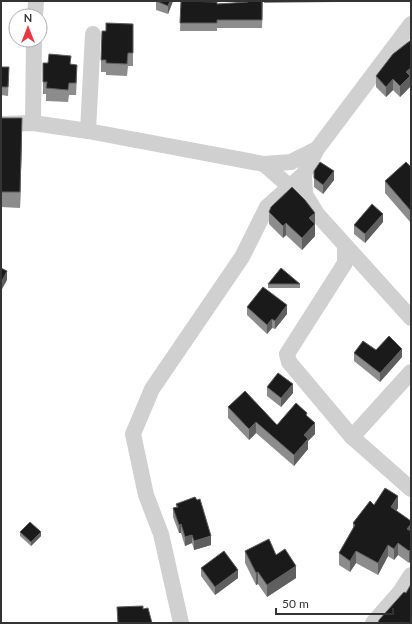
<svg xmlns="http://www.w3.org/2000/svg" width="412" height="624" font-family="Lato,sans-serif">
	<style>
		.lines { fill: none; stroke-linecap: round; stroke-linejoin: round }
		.minor { stroke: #d0d0d0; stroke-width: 16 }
		.wall { fill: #8c8c8c }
		.shaded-wall { fill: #5f5f5f }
		.building { fill: #1a1a1a; stroke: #5f5f5f }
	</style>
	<rect width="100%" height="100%" fill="#fff"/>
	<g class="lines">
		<g class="minor">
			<path d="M35 16 36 1"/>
			<path d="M411 24 317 149 304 174 305 194 317 214 411 318"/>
			<path d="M33 123 34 40"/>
			<path d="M1 124 33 123 88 131 264 164 291 162 317 149"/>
			<path d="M88 131 93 34"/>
			<path d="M264 164 290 187"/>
			<path d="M345 246V263L287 354 289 362 352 437 411 489"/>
			<path d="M352 437 411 372"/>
			<path d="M181 623 161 534 146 495 133 434 152 389 242 257 267 207 304 174"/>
			<path d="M373 623 400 592 411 575"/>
		</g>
	</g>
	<g class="wall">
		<path d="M156 1H173L168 14 156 10Z"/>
		<path d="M181 1 217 4 263 1 262 28H217V31H180Z"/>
		<path d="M264 1H338V2L264 3Z"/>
		<path d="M133 36V66H128L127 76 106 75V72H101V60Z"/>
		<path d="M43 63 71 65 77 77 76 95H69L68 102 46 101V94H43Z"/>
		<path d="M1 67 9 75 8 96 1 95Z"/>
		<path d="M376 76 410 79V87L400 97 393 90 386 97 376 87Z"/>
		<path d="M1 118 22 134 20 208 1 207Z"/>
		<path d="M411 167V223L385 193V181Z"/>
		<path d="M314 171 334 180 323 194 314 187Z"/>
		<path d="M269 212 315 236 302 250 286 235 283 238 269 224Z"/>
		<path d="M383 222 365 243 354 234V225Z"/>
		<rect x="268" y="284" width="32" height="4"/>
		<path d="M247 307 287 314 275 329 272 328 267 334 247 315Z"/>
		<path d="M376 350 402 357 380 382 354 361V353Z"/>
		<path d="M267 387 293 393 281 407 267 396Z"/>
		<path d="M228 407 277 425 307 416 315 434 308 441V449L294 466 256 433 249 440 228 418Z"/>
		<path d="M176 504 211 545 194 550 192 543 185 546 181 533H179L173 517V508L176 507Z"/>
		<path d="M374 505 398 508 396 511 411 521V560L409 563 398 555 394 560 388 556 378 575 356 563 350 572 339 565V553L353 528V523Z"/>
		<path d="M20 532 41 536 31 546 20 536Z"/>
		<path d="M245 551 276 555 296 578 267 597 258 584 256 585 245 563Z"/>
		<path d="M201 568 238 578 215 595 201 576Z"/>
	</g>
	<g class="shaded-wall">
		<path d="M170 1H173L168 14V6Z"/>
		<path d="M411 68 410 87 400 97V86L406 72Z"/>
		<path d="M393 79V90L386 97V87Z"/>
		<path d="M22 118V134L20 208V192Z"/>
		<path d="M334 171V180L323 194V185Z"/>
		<path d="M315 213V236L302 250V238L309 218Z"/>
		<path d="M383 214V222L365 243V234Z"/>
		<path d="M286 223V235L283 238V226Z"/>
		<path d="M7 271V280L1 291V283Z"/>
		<path d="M287 305V314L275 329V321Z"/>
		<path d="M272 319V328L267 334V325Z"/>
		<path d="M402 349V357L380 382V373Z"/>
		<path d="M293 384V393L281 407V398Z"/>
		<path d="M256 422V433L249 440V429Z"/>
		<path d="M315 423V434L308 441V449L294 466V455L304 435Z"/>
		<path d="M398 496V508L391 519V507Z"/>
		<path d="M181 524V533H179V525Z"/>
		<path d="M411 524V535L407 529Z"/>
		<path d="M41 532V536L31 546V542Z"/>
		<path d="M192 535V543L185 546V537Z"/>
		<path d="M211 536V545L194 550V541Z"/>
		<path d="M398 543V555L394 560V549Z"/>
		<path d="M388 545V556L378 575V563Z"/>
		<path d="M411 549V560L409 563V551Z"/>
		<path d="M356 551V563L350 572V561Z"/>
		<path d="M296 566V578L267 597V585Z"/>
		<path d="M238 570V578L215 595V587Z"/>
		<path d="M258 572V584L256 585V573Z"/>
	</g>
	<g class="building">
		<path d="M156 1H170L168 6Z"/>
		<path d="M181 1 217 2V4L248 2V1H262V20H217V23H180Z"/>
		<path d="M106 23 133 24V53H128L127 64 106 63V60H101L102 31H106Z"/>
		<path d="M411 40V68L406 72 410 76 400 86 393 79 386 87 376 76 393 54Z"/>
		<path d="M49 54 71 56 70 64 77 65 76 83H69L68 90 46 88 47 82H43V63H48Z"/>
		<path d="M1 67H9L8 87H1Z"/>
		<path d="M1 118H22L20 192H1Z"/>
		<path d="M320 162 334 171 323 185 314 178V171Z"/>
		<path d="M406 162 411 167V211L385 181Z"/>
		<path d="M292 187 305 200 315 213 309 218 315 224 302 238 286 223 283 226 269 212 271 207Z"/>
		<path d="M372 204 383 214 365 234 354 225Z"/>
		<path d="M1 268 7 271 1 283Z"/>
		<path d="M281 268 300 284H268Z"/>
		<path d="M263 287 287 305 275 321 272 319 267 325 247 307Z"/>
		<path d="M389 336 402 349 380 373 354 353 363 341 376 350Z"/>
		<path d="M278 373 293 384 281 398 267 387Z"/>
		<path d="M245 391 277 425 296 403 307 413 306 415 315 423 304 435 308 439 294 455 256 422 249 429 228 407Z"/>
		<path d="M385 488 398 496 391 507 411 521V524L407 529 411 531V549L409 551 398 543 394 549 388 545 378 563 356 551 350 561 339 553 355 525 353 523 370 501 374 505Z"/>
		<path d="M195 497 197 500 200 499 211 536 194 541 192 535 185 537 181 524 179 525 173 508 178 507 176 504Z"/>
		<path d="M30 522 41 532 31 542 20 532Z"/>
		<path d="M269 539 276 555 285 549 296 566 267 585 258 572 256 573 245 551Z"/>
		<path d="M224 551 238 570 215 587 201 568Z"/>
		<path d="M411 584V623H403L401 622V623H378L379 620 404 592 406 593Z"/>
		<path d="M143 606V609L148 608 152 623H118L117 607Z"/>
	</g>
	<rect width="412" height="624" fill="none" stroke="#333333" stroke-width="4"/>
	<g transform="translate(28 28)"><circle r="19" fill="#ffffff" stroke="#adadad"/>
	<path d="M0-3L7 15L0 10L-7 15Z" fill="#e63946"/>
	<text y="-6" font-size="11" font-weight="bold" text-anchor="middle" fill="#333333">N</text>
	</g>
	<path d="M276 608v6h117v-6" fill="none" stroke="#333333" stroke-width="2"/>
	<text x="282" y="608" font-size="12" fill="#333333" stroke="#ffffff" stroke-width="3" paint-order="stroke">50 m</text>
</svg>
